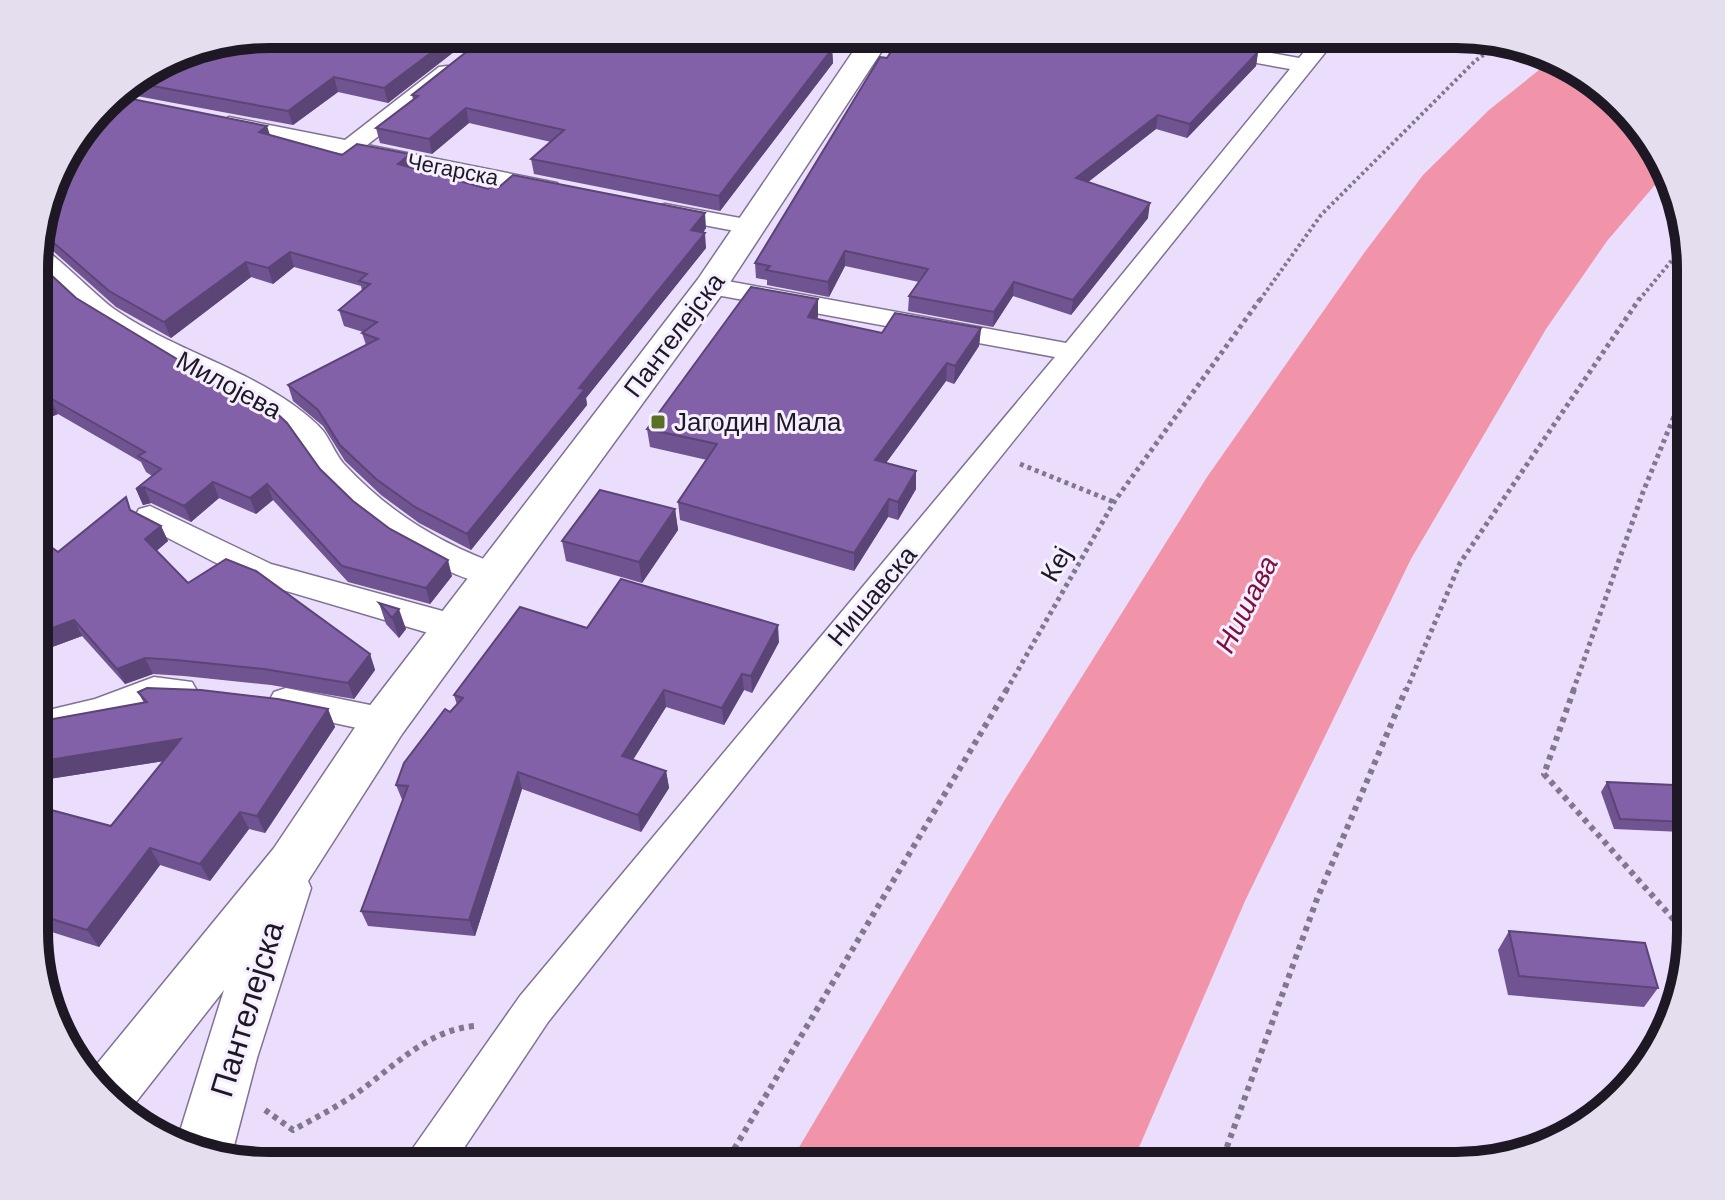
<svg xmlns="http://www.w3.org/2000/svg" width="1725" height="1200" font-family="Arial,sans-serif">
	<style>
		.water { fill: #f194aa }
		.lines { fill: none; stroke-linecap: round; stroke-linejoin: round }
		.minor-casing { stroke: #817295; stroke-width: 3 }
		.secondary-casing { stroke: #817295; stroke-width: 3 }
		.path-far2 { stroke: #81788e; stroke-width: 4; stroke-dasharray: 3 3; stroke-linecap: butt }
		.path-far1 { stroke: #81788e; stroke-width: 5; stroke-dasharray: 4 4; stroke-linecap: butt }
		.path { stroke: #81788e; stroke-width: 6; stroke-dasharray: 5 5; stroke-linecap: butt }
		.minor { fill: #fff; fill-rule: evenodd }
		.secondary { fill: #fff; fill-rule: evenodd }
		.wall { fill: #705391 }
		.shaded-wall { fill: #5b4476 }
		.building { fill: #8261a9; stroke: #5b4476; stroke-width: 2 }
		.poi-dot { fill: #597122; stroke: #f5efff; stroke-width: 3 }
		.labels { text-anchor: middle; stroke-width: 6; stroke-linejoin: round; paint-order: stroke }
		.far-street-label { font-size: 22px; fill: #1e1825; stroke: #f5efff }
		.street-label { font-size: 26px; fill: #1e1825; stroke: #f5efff }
		.poi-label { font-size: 26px; fill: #1e1825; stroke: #f5efff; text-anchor: start }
		.water-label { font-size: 28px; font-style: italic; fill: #7d0f3b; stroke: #f5efff }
		.near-street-label { font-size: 32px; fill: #1e1825; stroke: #f5efff }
		.rim { fill: none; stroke: #1e1825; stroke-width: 10 }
	</style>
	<rect width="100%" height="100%" fill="#ebdefd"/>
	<path class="water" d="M1554 58 1599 82 1660 152 1666 172 1607 241 1546 329 1411 559 1245 901 1131 1166H788L1004 801 1207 477 1364 253 1423 175 1489 110Z"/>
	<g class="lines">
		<g class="minor-casing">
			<g id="minor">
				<path d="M1120 34H1167L1299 58 1319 34H1340L628 921 548 1022 452 1166H404L411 1151 520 996 1055 357 711 294 702 291 698 286 702 281 711 278 1066 343 1290 69 1130 40Z"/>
				<path d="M447 66 455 67 458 72 455 77 367 145 557 183 561 188 557 193 549 195 229 131 218 124 229 117 345 140 439 67Z"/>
				<path d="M665 204 751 220 760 222 763 227 760 232 751 234 656 216 653 211 656 206Z"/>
				<path d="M36 244C48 247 97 297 114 309 170 348 237 365 292 404 303 412 315 421 324 432 331 442 335 453 343 463 389 513 442 545 505 567L510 575 505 583C480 590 432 564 409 550 375 530 342 503 318 471 303 450 298 435 276 419 246 397 212 383 179 367 126 341 76 311 36 266Z"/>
				<path d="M150 506 271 564 468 618 472 626 468 634 456 638 432 634 249 580 139 523 135 516 139 509Z"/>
				<path d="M154 677 192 682 197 691 192 700 180 704 156 703 100 724 36 739V713L95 699Z"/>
				<path d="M286 688 385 708 397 712 402 721 397 730 385 734 274 710 269 701 274 692Z"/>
			</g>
		</g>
		<g class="secondary-casing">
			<path id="secondary" d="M865 34H893L723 293 402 734 308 881 311 888 257 1058 230 1161 193 1153 176 1144 224 990 125 1116 88 1075 274 848 368 708 698 279Z"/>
		</g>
		<g class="path-far2">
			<path d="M1260 300 1321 215 1475 61 1503 41"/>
			<path d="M1639 300 1687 242"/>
		</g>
		<g class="path-far1">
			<path d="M1020 464 1114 502"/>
			<path d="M1006 691 1114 502 1261 298"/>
			<path d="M1406 691 1460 563 1640 298"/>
			<path d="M1573 691 1643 492 1691 375"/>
		</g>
		<g class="path">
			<path d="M1574 689 1544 774 1691 939"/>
			<path d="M265 1110 293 1130C315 1118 337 1107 357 1093 395 1066 426 1031 474 1026"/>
			<path d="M724 1166 1007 689"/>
			<path d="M1220 1166 1317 899 1406 689"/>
		</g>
		<use href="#minor" class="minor"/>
		<use href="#secondary" class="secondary"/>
	</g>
	<g class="wall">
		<path d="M477 34 388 103 338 92 293 125 115 92 179 52Z"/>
		<path d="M1187 34H1304L1290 52Z"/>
		<path d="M773 43 832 49 833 63 720 211 534 174 531 159 551 142 469 123 432 154 380 143 376 128 413 100 412 95Z"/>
		<path d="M1258 52 1256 66 1187 138 1156 129 1088 182 1148 218 1071 315 1013 296 993 327 908 311 909 296 919 282 845 266 829 297 767 285V280L756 278 755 263 887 58Z"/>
		<path d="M270 135 342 155 413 169 488 189 706 228 703 233 706 248 586 398 587 405 471 550 419 523 381 495 345 461 323 426 293 401 288 385 366 345 362 333 363 332 344 326 339 310 362 291 361 286 294 267 273 284 251 277 171 338 116 307 53 251 36 243V239L58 165Z"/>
		<path d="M36 261 76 298 320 469 353 501 452 576 430 604 348 582 273 500 256 514 219 498 191 522 151 503 143 505 136 489 152 476 146 472 141 462 58 414 36 423Z"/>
		<path d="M818 299 817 319 882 333 981 328 979 346 954 384 946 381 886 463 916 471V489L898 520 888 517 854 571 680 520 678 502 707 460 650 447 647 429Z"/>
		<path d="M675 509 678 530 642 583 566 561 562 541Z"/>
		<path d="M132 511 161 526 168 541 156 551 188 583 370 654 375 670 354 699 271 685 184 676 153 674 125 684 82 636 36 653 58 552Z"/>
		<path d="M379 603 406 629 399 638 386 624Z"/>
		<path d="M587 628 779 642 752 693 744 690 724 725 666 707 633 760 666 771 669 788 641 832 522 789 475 936 368 926 361 911 403 802 396 785 457 705 454 695Z"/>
		<path d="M138 692 328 709 335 727 265 833 249 829 210 881 160 865 99 947 36 927V829L111 826 164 761 36 781 144 703Z"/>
		<path d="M1691 743V769L1678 763Z"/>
		<path d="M1607 782 1688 822 1682 832 1614 829 1601 792Z"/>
		<path d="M1509 931 1658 988 1644 1007 1508 995 1498 950Z"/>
	</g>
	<g class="shaded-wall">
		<path d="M456 34H477L388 103 384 88Z"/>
		<path d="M1297 34H1304L1290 52 1293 39Z"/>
		<path d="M832 49 833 63 720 211 719 196Z"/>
		<path d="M1258 52 1256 66 1187 138 1190 124Z"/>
		<path d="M334 77 338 92 293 125 288 111Z"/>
		<path d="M466 108 469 123 432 154 429 139Z"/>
		<path d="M1158 115 1156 129 1074 193 1076 178Z"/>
		<path d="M267 126 272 141 259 132Z"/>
		<path d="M410 154 414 169 398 164Z"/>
		<path d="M1150 203 1148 218 1071 315 1073 300Z"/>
		<path d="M705 213 706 228 693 246 691 230Z"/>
		<path d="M705 233 706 248 586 398 587 405 471 550 467 534 579 388Z"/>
		<path d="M845 251V266L829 297 828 282Z"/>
		<path d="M290 252 294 267 273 284 268 268Z"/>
		<path d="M246 262 251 277 171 338 164 322Z"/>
		<path d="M1014 282 1013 296 993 327 994 312Z"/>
		<path d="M818 299V317L808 334V317Z"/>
		<path d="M981 328 979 346 954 384 955 366Z"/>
		<path d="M947 363 946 381 875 478V460Z"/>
		<path d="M50 398 58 414 36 423V404Z"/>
		<path d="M916 471V489L898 520V502Z"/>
		<path d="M213 482 219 498 191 522 184 506Z"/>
		<path d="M267 484 273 500 256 514 250 498Z"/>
		<path d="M144 487 151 503 143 505 136 489Z"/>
		<path d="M889 499 888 517 854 571V553Z"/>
		<path d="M675 509 678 530 642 583 639 562Z"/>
		<path d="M161 526 168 541 152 555 145 539Z"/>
		<path d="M448 560 452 576 430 604 426 588Z"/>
		<path d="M399 609 406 629 399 638 392 618Z"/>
		<path d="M74 620 82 636 36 653V634Z"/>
		<path d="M778 625 779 642 752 693 751 676Z"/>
		<path d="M370 654 375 670 354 699 348 683Z"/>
		<path d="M145 658 153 674 125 684 117 669Z"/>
		<path d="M742 674 744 690 724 725 722 708Z"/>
		<path d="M664 690 666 707 625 772 622 756Z"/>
		<path d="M328 709 335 727 265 833 257 816Z"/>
		<path d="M181 739 190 757 36 781V762Z"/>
		<path d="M666 771 669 788 641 832 638 815Z"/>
		<path d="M518 772 522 789 475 936 469 920Z"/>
		<path d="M240 812 249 829 210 881 200 864Z"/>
		<path d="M150 848 160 865 99 947 87 930Z"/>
	</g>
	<g class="building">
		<path d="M269 34H456L384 88 334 77 288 111 131 82 179 52Z"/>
		<path d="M489 34H761L773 43 776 40 832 49 719 196 531 159 564 130 466 108 429 139 376 128 418 96 412 95Z"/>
		<path d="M902 34H1159L1258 52 1190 124 1158 115 1076 178 1150 203 1073 300 1014 282 994 312 909 296 928 269 845 251 828 282 766 270 770 266 755 263 880 57 887 58Z"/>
		<path d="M1267 34H1297L1293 39Z"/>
		<path d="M112 95 267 126 259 132 342 155 357 144 410 154 398 164 488 189 492 186 498 188 513 175 705 213 691 230 705 233 579 388 585 389 467 534 415 507 376 479 340 445 318 410 288 385 378 339 362 333 377 322 339 310 370 284 359 281 367 274 290 252 268 268 246 262 164 322 109 291 46 236 38 232 58 165Z"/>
		<path d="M36 261 76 298 240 397 248 392 269 406 287 423 320 469 353 501 390 529 448 560 426 588 342 566 267 484 250 498 213 482 184 506 144 487 136 489 161 469 138 456 145 452 50 398 36 404Z"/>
		<path d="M751 287 818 299 808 317 882 333 895 313 981 328 955 366 947 363 875 460 916 471 898 502 889 499 854 553 678 502 717 444 647 429Z"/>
		<path d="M600 490 675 509 639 562 562 541Z"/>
		<path d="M126 497 130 510 161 526 145 539 188 583 226 559 256 571 370 654 348 683 264 669 176 660 145 658 117 669 74 620 36 634V536L58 552Z"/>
		<path d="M621 579 778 625 751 676 742 674 722 708 664 690 622 756 666 771 638 815 518 772 469 920 361 911 408 786 396 785 404 763 445 709 450 712 463 698 454 695 520 607 587 628Z"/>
		<path d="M379 603 399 609 392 618Z"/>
		<path d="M147 688 201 690 278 699 328 709 257 816 240 812 200 864 150 848 87 930 36 914V829L51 810 111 826 181 739 36 762V722L147 702 138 692Z"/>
		<path d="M1607 782 1674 785 1688 822 1620 819Z"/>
		<path d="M1509 931 1645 943 1658 988 1519 976Z"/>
		<path d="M1525 1143 1538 1147 1525 1150Z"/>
	</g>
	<rect class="poi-dot" x="650" y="414" width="16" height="16" rx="4"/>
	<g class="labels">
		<g class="far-street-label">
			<text transform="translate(453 169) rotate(11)" y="8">Чегарска</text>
		</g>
		<g class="street-label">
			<text transform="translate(674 335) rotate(-53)" y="9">Пантелејска</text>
			<text transform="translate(229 385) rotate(28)" y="9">Милојева</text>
			<text transform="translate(1056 564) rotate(-61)" y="9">Кеј</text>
			<text transform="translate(872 596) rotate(-50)" y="9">Нишавска</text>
		</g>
		<g class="poi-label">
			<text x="674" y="431">Јагодин Мала</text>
		</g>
		<g class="water-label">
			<text transform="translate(1246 604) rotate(-63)" y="10">Нишава</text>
		</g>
		<g class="near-street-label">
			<text transform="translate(247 1009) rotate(-73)" y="11">Пантелејска</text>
		</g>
	</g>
	<path d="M0 0H1725V1200H0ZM269 48H1456A221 221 0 0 1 1677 269V931A221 221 0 0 1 1456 1152H269A221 221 0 0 1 48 931V269A221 221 0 0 1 269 48Z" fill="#e4deee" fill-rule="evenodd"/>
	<path class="rim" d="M269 48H1456A221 221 0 0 1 1677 269V931A221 221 0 0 1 1456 1152H269A221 221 0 0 1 48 931V269A221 221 0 0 1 269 48Z"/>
</svg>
